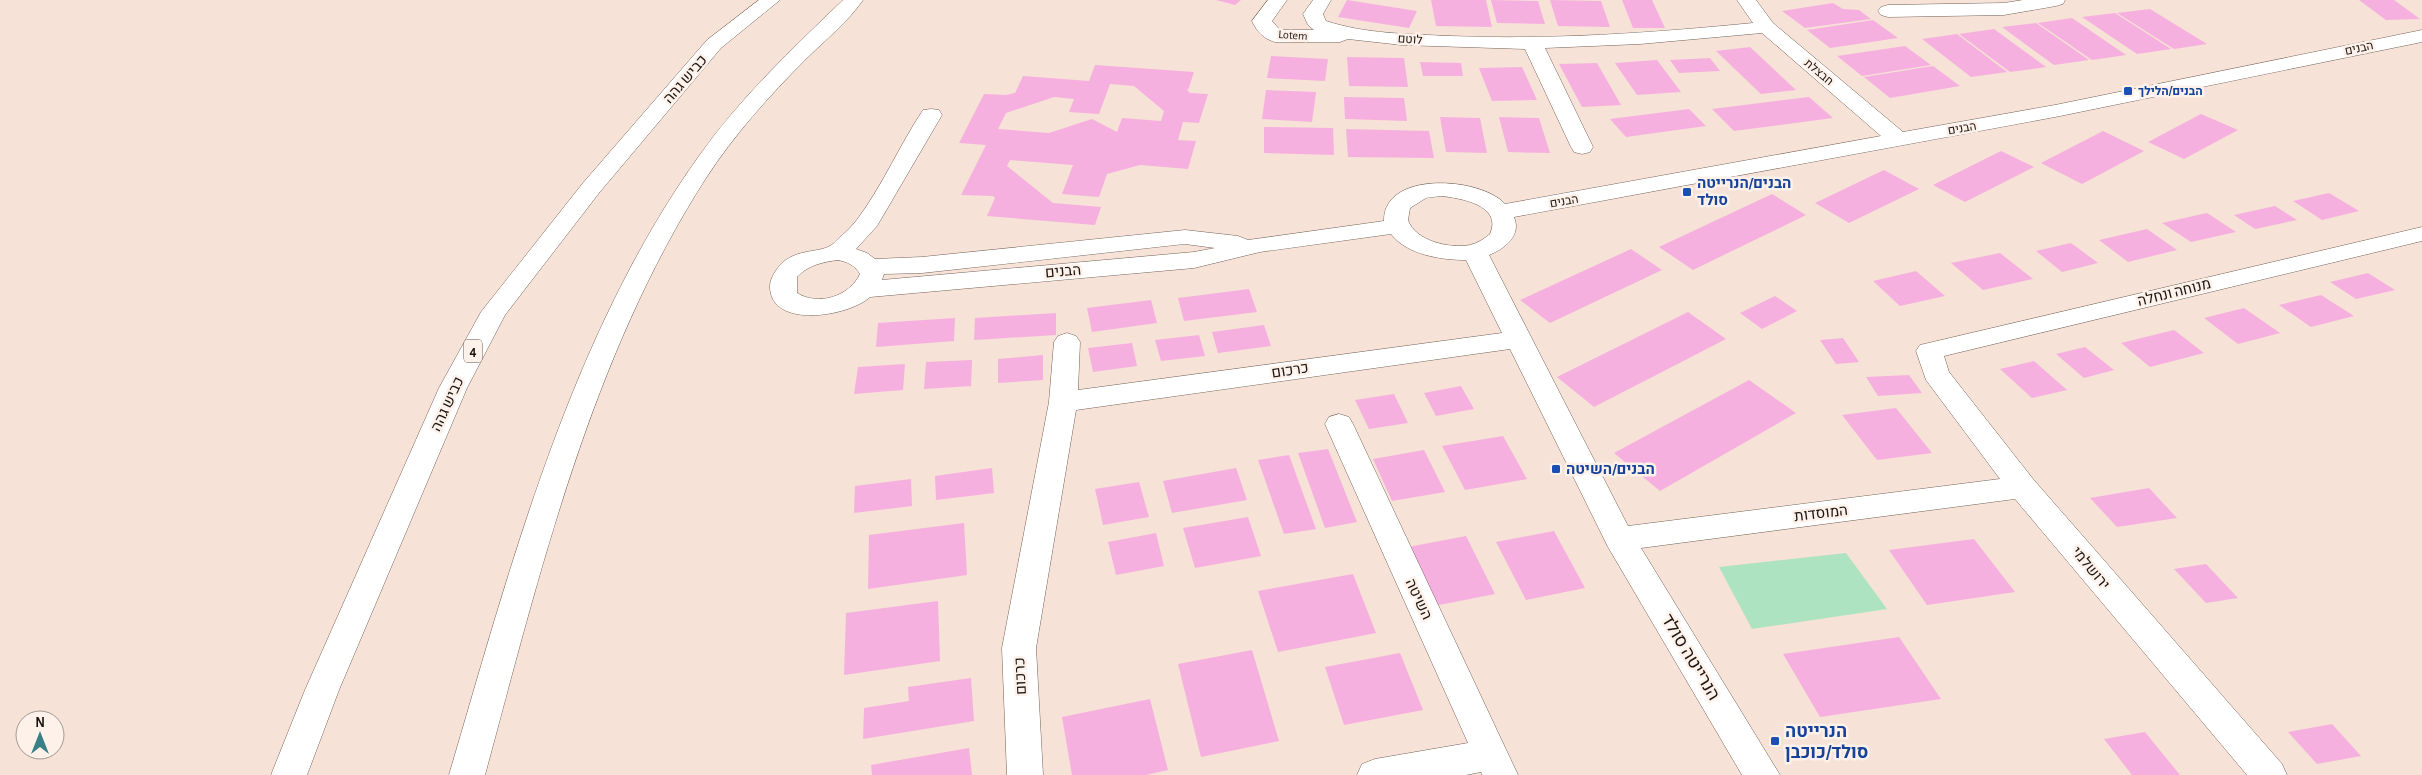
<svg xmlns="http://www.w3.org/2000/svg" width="2422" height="775" font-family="'Alegreya Sans',Heebo,sans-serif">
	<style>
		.green { fill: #ade3c0 }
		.building { fill: #f6b0df; fill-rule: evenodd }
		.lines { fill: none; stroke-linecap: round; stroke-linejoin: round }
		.minor-casing { stroke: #746359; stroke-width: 1 }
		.highway-casing { stroke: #746359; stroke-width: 1 }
		.minor { fill: #fff; fill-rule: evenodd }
		.highway { fill: #fff; fill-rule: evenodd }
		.transit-dot { fill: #1a4fb4; stroke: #fdf1ea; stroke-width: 2 }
		.labels { text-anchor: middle; stroke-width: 5; stroke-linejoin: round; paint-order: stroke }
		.far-street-label { font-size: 12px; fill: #1b1511; stroke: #fdf1ea }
		.far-transit-label { font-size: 12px; font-weight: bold; fill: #164399; stroke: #fdf1ea; text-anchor: start }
		.shield { fill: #fdf1ea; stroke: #5f5752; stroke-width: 1 }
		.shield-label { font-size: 14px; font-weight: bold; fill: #1b1511 }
		.street-label { font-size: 15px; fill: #1b1511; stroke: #fdf1ea }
		.transit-label { font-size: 15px; font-weight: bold; fill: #164399; stroke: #fdf1ea; text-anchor: start }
		.near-street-label { font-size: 18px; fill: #1b1511; stroke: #fdf1ea }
		.near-transit-label { font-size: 18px; font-weight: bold; fill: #164399; stroke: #fdf1ea; text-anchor: start }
	</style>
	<rect width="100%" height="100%" fill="#f6e2d6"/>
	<path class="green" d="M1846 553 1887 609 1752 629 1719 567Z"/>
	<g class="building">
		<path d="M1216 0H1241L1235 5Z"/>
		<path d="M1347 0 1417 11 1409 28 1338 17Z"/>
		<path d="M1431 0H1486L1492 27 1436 26Z"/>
		<path d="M1491 0 1538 1 1545 24 1497 23Z"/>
		<path d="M1550 0 1601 1 1610 27 1558 26Z"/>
		<path d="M1622 0H1652L1665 28H1633Z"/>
		<path d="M2359 0H2394L2420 19 2386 20Z"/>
		<path d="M1833 3 1843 9 1859 10 1871 19 1805 28 1782 11Z"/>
		<path d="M2150 9 2207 44 2174 49 2117 13Z"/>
		<path d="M2115 13 2171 49 2137 54 2082 17Z"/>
		<path d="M2072 18 2126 55 2092 60 2038 23Z"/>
		<path d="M1873 20 1898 38 1830 48 1807 30Z"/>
		<path d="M2036 23 2089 60 2054 65 2002 27Z"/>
		<path d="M1994 29 2046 67 2010 72 1959 34Z"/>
		<path d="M1957 34 2007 72 1971 77 1922 39Z"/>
		<path d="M1905 46 1931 65 1862 76 1837 56Z"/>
		<path d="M1750 47 1796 90 1761 94 1716 51Z"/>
		<path d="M1271 56 1328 59 1325 81 1267 78Z"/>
		<path d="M1347 57 1404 58 1408 87 1349 86Z"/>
		<path d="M1710 58 1720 71 1679 73 1670 60Z"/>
		<path d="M1657 60 1681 92 1637 95 1615 63Z"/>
		<path d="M1420 62 1461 63 1463 76H1423Z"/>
		<path d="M1597 63 1621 105 1582 107 1559 64Z"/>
		<path d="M1095 65 1194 72 1188 90 1186 89 1190 93 1208 94 1199 123 1183 122 1178 140 1196 141 1188 169 1140 165 1107 174 1099 197 1062 194 1073 165 1010 160 1007 166 1053 203 1101 207 1095 225 987 216 995 198 993 196 961 195 986 145 959 143 984 94 1006 95 1015 93 1023 76 1089 81ZM1110 84 1134 86 1164 111 1161 121 1122 118 1117 132 1092 119 1049 133 998 129 1006 113 1054 97 1074 99 1069 112 1099 114Z"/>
		<path d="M1933 66 1960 86 1890 98 1864 77Z"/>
		<path d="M1522 67 1537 100 1492 101 1479 68Z"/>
		<path d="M1266 90 1316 92 1312 122 1262 119Z"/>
		<path d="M1344 97 1404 98 1407 121 1345 119Z"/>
		<path d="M1809 97 1833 118 1734 131 1712 109Z"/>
		<path d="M1689 109 1706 126 1626 137 1610 119Z"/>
		<path d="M2201 114 2238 130 2184 159 2148 142Z"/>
		<path d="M1440 117 1480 118 1487 153 1446 152Z"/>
		<path d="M1499 117 1539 118 1550 153 1508 152Z"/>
		<path d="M1264 127 1333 128 1334 155 1264 153Z"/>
		<path d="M1346 129 1429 131 1434 158 1348 157Z"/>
		<path d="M2103 131 2144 151 2082 184 2041 163Z"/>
		<path d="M2001 151 2034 167 1965 202 1933 185Z"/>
		<path d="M1884 170 1919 189 1849 223 1815 203Z"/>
		<path d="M2329 193 2359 211 2322 220 2293 201Z"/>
		<path d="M1772 194 1806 215 1693 270 1659 247Z"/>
		<path d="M2275 206 2297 220 2255 229 2234 215Z"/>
		<path d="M2207 213 2236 232 2191 242 2162 223Z"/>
		<path d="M2147 229 2177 250 2128 262 2099 240Z"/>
		<path d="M2071 243 2098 263 2062 272 2036 251Z"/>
		<path d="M1631 249 1662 270 1550 323 1520 300Z"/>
		<path d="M2000 253 2033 279 1983 290 1951 263Z"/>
		<path d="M1916 271 1945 296 1900 306 1873 281Z"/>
		<path d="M2368 273 2395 290 2356 299 2330 282Z"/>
		<path d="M1249 289 1257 312 1184 321 1178 298Z"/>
		<path d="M2321 295 2354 316 2311 327 2279 305Z"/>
		<path d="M1775 296 1797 311 1762 329 1740 313Z"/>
		<path d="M1151 300 1157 323 1092 332 1087 308Z"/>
		<path d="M2244 308 2280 333 2238 344 2204 318Z"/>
		<path d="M1688 312 1726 339 1594 407 1557 377Z"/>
		<path d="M1056 313V335L974 340 975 318Z"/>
		<path d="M955 318 954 341 876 347 878 323Z"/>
		<path d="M1264 325 1271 346 1218 353 1212 332Z"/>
		<path d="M2174 330 2204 353 2150 367 2121 343Z"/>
		<path d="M1199 335 1205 356 1161 361 1155 340Z"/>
		<path d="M1843 338 1859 362 1836 364 1820 340Z"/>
		<path d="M1132 343 1137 366 1093 372 1088 348Z"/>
		<path d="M2085 347 2114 370 2084 378 2056 354Z"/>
		<path d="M1043 355V380L998 383V359Z"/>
		<path d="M972 360 971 386 924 389 926 362Z"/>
		<path d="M2034 361 2067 390 2032 398 2000 369Z"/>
		<path d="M905 364 903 390 854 394 858 367Z"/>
		<path d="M1909 375 1922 393 1878 396 1866 377Z"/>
		<path d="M1749 380 1796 413 1660 491 1614 453Z"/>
		<path d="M1461 386 1474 409 1436 416 1424 393Z"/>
		<path d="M1394 394 1408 423 1369 429 1355 400Z"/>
		<path d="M1896 408 1932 453 1877 460 1842 415Z"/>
		<path d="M1503 436 1527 479 1465 490 1442 446Z"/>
		<path d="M1328 449 1357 522 1325 528 1298 453Z"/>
		<path d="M1424 450 1445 492 1392 501 1373 459Z"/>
		<path d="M1289 455 1316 529 1284 534 1258 460Z"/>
		<path d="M992 468 994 493 936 500 935 476Z"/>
		<path d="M1236 468 1247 500 1172 513 1163 481Z"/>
		<path d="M911 479 912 506 854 513 855 486Z"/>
		<path d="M1139 482 1149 517 1103 525 1095 489Z"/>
		<path d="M2149 488 2177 518 2117 527 2090 498Z"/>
		<path d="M1248 517 1261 556 1195 568 1183 528Z"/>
		<path d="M964 523 967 575 868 589 869 535Z"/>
		<path d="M1554 531 1585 588 1526 600 1496 542Z"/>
		<path d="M1156 533 1164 566 1116 575 1108 542Z"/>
		<path d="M1466 536 1495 594 1429 607 1403 548Z"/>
		<path d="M1974 539 2015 592 1927 605 1889 550Z"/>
		<path d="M2206 564 2238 598 2206 603 2174 569Z"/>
		<path d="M1353 574 1376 633 1278 652 1258 591Z"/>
		<path d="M938 601 940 661 844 675 846 613Z"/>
		<path d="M1899 637 1941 699 1820 717 1783 654Z"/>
		<path d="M1252 650 1279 741 1201 757 1178 664Z"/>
		<path d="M1400 653 1423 710 1344 725 1325 667Z"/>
		<path d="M971 678 974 721 863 739 864 708 909 701 908 687Z"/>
		<path d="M1150 699 1168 770 1146 775H1072L1062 717Z"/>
		<path d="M2332 724 2361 756 2317 764 2288 732Z"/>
		<path d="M2145 732 2180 775H2132L2104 739Z"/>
		<path d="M969 748 972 775H872L871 765Z"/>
	</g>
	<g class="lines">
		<g class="minor-casing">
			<g id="minor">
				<path d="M1268 0H1287L1272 21 1280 30H1314L1308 25 1303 14 1313 0H1331L1323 14 1326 21C1366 34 1408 34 1450 36 1551 40 1652 33 1753 23L1737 0H1756L1773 23 1903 132 2055 105 2422 30V42L2055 117 1514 217C1522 236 1504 249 1489 255L1628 526 2000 479 1926 380 1916 351 1920 345 2422 227V241L1944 356 1949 372 2033 479 2282 764 2287 775H2247L2015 499 1641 548 1780 775H1742L1608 547 1510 349 1076 410 1036 648 1043 775H1007L1002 648 1049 402 1054 342 1058 336 1067 333 1076 336 1080 342 1078 390 1502 333 1466 260C1442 260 1407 255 1391 234L1260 252 1194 268 870 297C850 316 771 330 770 287 770 280 773 275 777 269 793 246 822 255 834 243 841 236 850 229 856 221 882 187 899 146 923 110L931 109 939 110 942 115 877 226 856 249 867 253 875 259 922 257 1185 230 1238 236 1248 240 1384 221C1383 170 1481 177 1505 204L1881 136 1762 33 1640 44 1545 48 1593 147 1590 152 1582 154 1574 152 1571 147 1525 49 1402 45 1348 39 1340 42H1275C1264 39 1257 32 1252 21ZM1441 196C1460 198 1503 205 1490 234 1484 239 1478 243 1470 245 1450 249 1415 241 1408 220L1410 208 1426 198ZM1185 244 1215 248 1194 252 882 280 884 274 922 273ZM838 260C847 262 855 265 860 274 849 297 818 306 797 293V277C808 265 823 262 838 260Z"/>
				<path d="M2023 0H2065L2063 4 2056 6 2004 15 1888 17 1881 15 1878 11 1881 7 1888 5 2004 3Z"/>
				<path d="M1339 414 1349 417 1353 424 1518 775H1482L1481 772 1466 775H1357L1362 764 1375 759 1468 743 1325 424 1329 417Z"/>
			</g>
		</g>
		<g class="highway-casing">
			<g id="highway">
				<path d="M759 0H780L721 48 599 193 505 315 467 388 339 690 307 775H271L305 690 439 388 481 312 583 183 707 40Z"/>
				<path d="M843 0H863C848 22 824 41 805 60 769 96 734 135 706 178 591 357 540 572 485 775H449C511 565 570 337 699 156 740 98 792 49 843 0Z"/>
			</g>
		</g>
		<use href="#minor" class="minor"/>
		<use href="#highway" class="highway"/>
	</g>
	<g class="transit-dot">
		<rect x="2123" y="86" width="10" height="10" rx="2.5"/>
		<rect x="1682" y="187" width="10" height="10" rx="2.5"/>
		<rect x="1551" y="464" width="10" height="10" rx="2.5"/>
		<rect x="1770" y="736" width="10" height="10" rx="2.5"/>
	</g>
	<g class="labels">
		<g class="far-street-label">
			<text transform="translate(1293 35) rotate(4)" y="4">Lotem</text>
			<text transform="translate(1410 39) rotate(4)" y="4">לוטם</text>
			<text transform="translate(2359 48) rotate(-12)" y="4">הבנים</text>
			<text transform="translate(1819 72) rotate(40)" y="4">חבצלת</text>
			<text transform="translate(1962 128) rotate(-10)" y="4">הבנים</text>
			<text transform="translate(1564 201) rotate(-10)" y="4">הבנים</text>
		</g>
		<g class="far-transit-label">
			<text x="2138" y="95">הבנים/הלילך</text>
		</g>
		<rect class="shield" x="464" y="339.5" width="18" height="23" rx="4"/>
		<g class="shield-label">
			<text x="473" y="356">4</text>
		</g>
		<g class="street-label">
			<text transform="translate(685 79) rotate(-49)" y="5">כביש גהה</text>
			<text transform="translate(1063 271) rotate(-5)" y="5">הבנים</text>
			<text transform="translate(2174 292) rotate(-14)" y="5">מנוחה ונחלה</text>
			<text transform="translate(1290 370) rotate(-9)" y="5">כרכום</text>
			<text transform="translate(447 404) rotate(-65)" y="5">כביש גהה</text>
			<text transform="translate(1821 513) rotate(-7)" y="5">המוסדות</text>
			<text transform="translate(2091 568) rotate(50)" y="5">ירושלמי</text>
			<text transform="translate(1419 599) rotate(65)" y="5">השיטה</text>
			<text transform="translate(1020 676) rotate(-93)" y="5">כרכום</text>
		</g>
		<g class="transit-label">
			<text x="1697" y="188">הבנים/הנרייטה<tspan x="1697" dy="17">סולד</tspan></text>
			<text x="1566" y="474">הבנים/השיטה</text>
		</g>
		<g class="near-street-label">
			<text transform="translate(1691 657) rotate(59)" y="6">הנרייטה סולד</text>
		</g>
		<g class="near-transit-label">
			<text x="1785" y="737">הנרייטה<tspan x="1785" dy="21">סולד/כוכבן</tspan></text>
		</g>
	</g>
	<g transform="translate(40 735)"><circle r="24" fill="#fdf1ea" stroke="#a39993"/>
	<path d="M0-4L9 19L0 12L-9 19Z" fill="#388086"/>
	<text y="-8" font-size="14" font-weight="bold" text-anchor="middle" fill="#1b1511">N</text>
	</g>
</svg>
